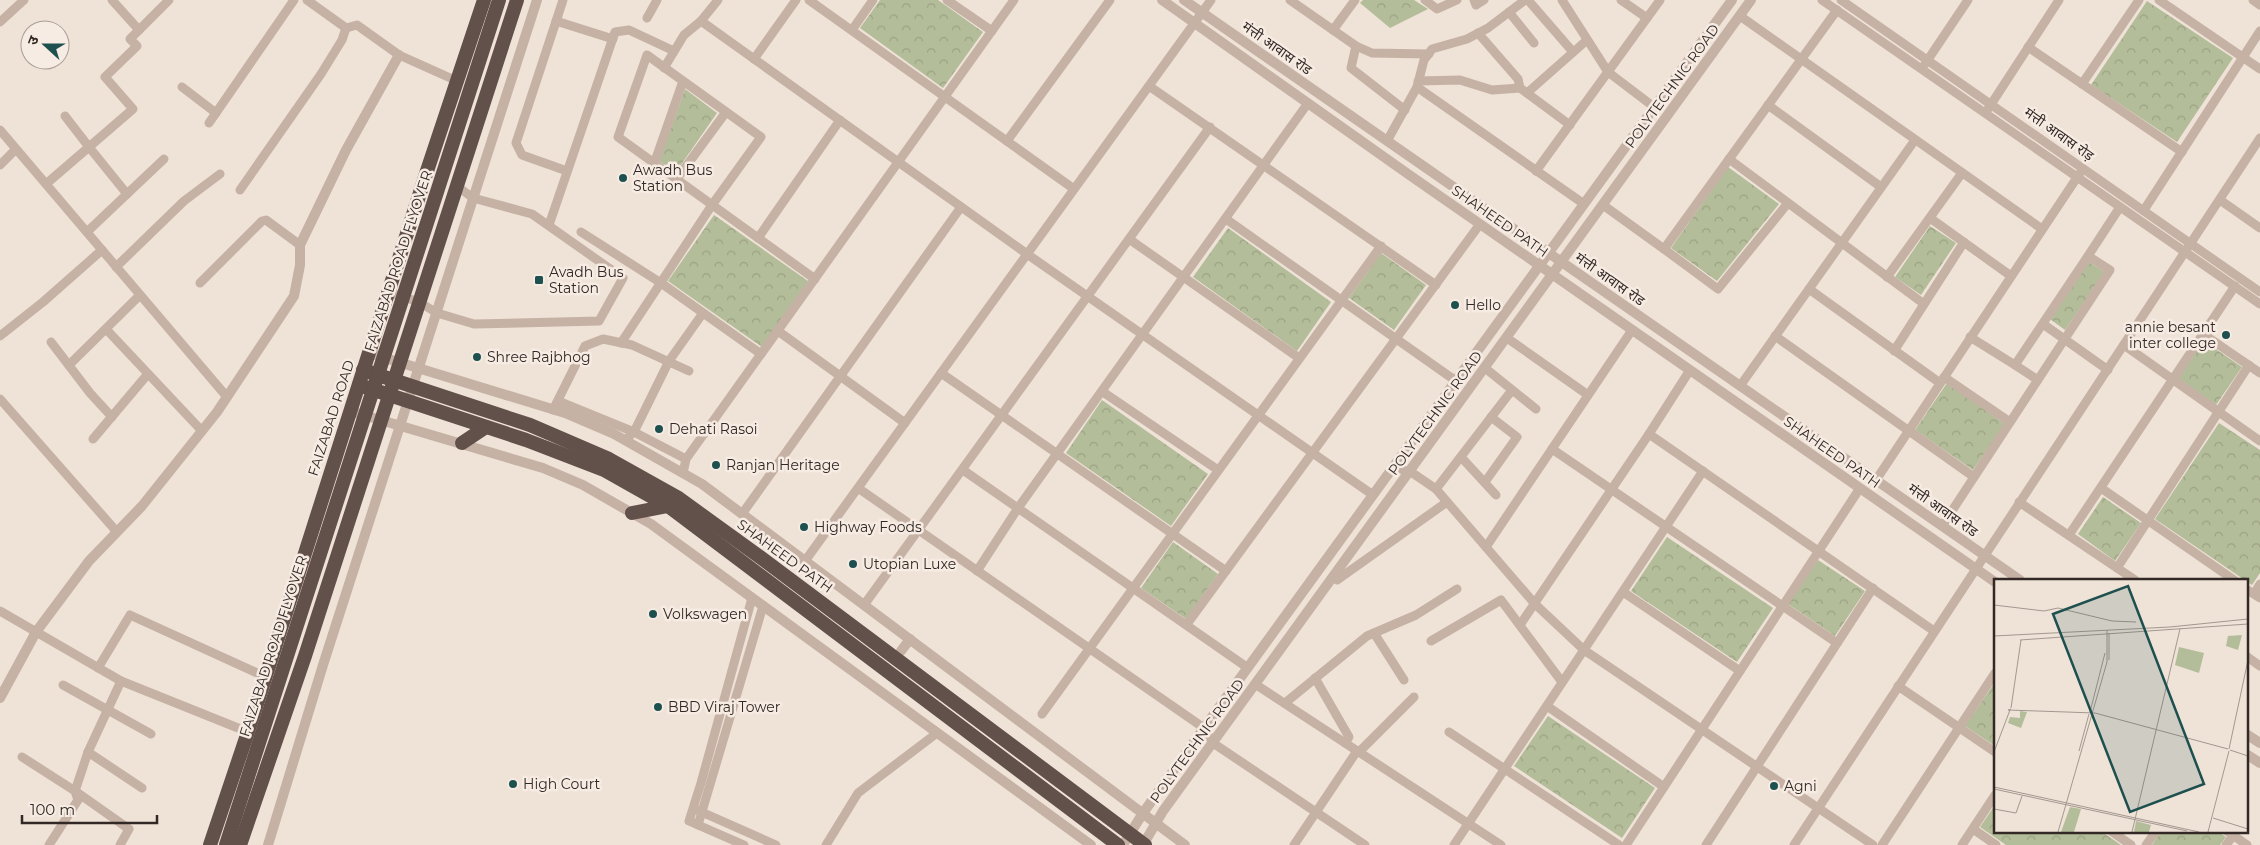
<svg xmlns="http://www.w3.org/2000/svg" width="2260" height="845" font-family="Montserrat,'Noto Sans Devanagari',sans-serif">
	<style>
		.park { fill: url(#park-crowns) }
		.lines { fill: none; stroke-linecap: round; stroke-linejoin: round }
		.minor { stroke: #c6b1a5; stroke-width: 9 }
		.tertiary { stroke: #c6b1a5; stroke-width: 10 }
		.trunk { stroke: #62504a; stroke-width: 14 }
		.poi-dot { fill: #1e504f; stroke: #f7ece3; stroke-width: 2 }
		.labels { text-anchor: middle; stroke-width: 5; stroke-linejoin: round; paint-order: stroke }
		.street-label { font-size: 14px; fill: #322825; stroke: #f7ece3 }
		.poi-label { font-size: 14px; fill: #322825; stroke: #f7ece3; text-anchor: start }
		.inset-road { fill: none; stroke: #a39890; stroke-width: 1 }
		.view { fill: #1e504f; fill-opacity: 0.15; stroke: #1e504f; stroke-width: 2.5 }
		.inset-edge { fill: none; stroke: #322825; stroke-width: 2.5 }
	</style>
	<defs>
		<pattern id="park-crowns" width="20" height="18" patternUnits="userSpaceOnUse" patternTransform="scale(1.25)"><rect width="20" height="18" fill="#b4bd99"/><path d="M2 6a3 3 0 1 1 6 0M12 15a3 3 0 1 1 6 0" fill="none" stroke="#9ba284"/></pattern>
	</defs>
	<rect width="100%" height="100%" fill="#efe2d7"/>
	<g class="park">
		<path d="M880 0H938L983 32 943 88 860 28Z"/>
		<path d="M1363 0H1414L1428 9 1390 28 1360 3Z"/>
		<path d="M2147 1 2233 58 2177 142 2091 85Z"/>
		<path d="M685 89 717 113 676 172 659 161Z"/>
		<path d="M1728 167 1779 204 1717 281 1671 248Z"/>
		<path d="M714 215 808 281 762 347 668 281Z"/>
		<path d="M1930 226 1956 243 1921 295 1895 277Z"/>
		<path d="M1228 228 1331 302 1297 351 1193 277Z"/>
		<path d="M1381 253 1426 285 1394 330 1349 298Z"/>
		<path d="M2089 262 2105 272 2065 330 2050 319Z"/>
		<path d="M2204 341 2242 367 2216 405 2178 378Z"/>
		<path d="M1947 383 2005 424 1973 470 1915 430Z"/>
		<path d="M1102 400 1208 474 1171 526 1066 453Z"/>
		<path d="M2219 423 2260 450V573L2252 585 2155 519Z"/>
		<path d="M2103 497 2141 523 2115 561 2078 534Z"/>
		<path d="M1667 537 1773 608 1737 662 1631 591Z"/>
		<path d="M1173 542 1218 574 1186 619 1141 588Z"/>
		<path d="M1818 560 1865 591 1835 636 1788 604Z"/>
		<path d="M1995 682V746L1965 726Z"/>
		<path d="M1548 716 1655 788 1622 838 1514 766Z"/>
		<path d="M1995 805V831H2101L2121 845H2006L1980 827Z"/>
		<path d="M2161 831H2217L2226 837 2220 845H2152Z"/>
	</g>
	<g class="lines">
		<g class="minor">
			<path d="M307 0 346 28 357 25 399 55 457 81"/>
			<path d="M563 0 516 143 522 155 567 171"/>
			<path d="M809 0 1074 189"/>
			<path d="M947 0 992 31"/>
			<path d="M1290 0 1356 46 1351 68 1405 110"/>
			<path d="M1425 0 1437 9 1457 0"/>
			<path d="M1474 0 1476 5 1484 0"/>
			<path d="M1528 0 1573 52"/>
			<path d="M1562 0 1608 72 1654 107"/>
			<path d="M1621 0 1647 18"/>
			<path d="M1822 0 2260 304"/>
			<path d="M1841 0 2260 292"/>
			<path d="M2159 0 2260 69"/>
			<path d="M2253 0 2260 5"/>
			<path d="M1509 12 1534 43"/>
			<path d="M1740 16 2042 229"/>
			<path d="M647 18 657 0"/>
			<path d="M556 21 613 39"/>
			<path d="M701 21 1027 254 1373 495"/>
			<path d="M0 22 24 0"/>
			<path d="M139 30 169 0"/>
			<path d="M852 30 873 0"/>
			<path d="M1333 30 1355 0"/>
			<path d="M1478 33 1518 79 1520 88 1570 125"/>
			<path d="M1356 46 1372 53 1429 54"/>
			<path d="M2028 47 2182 152"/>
			<path d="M754 59 796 0"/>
			<path d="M1925 64 1968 0"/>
			<path d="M664 68 684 35 701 21 718 0"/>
			<path d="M1418 81 1460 80 1492 90 1520 88"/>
			<path d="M2082 84 2139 0"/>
			<path d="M1149 86 1436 285"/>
			<path d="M182 87 216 113"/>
			<path d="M1417 87 1584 204"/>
			<path d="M1527 93 1587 40"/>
			<path d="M1768 105 1881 187"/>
			<path d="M1988 109 2059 0"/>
			<path d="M209 123 294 0"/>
			<path d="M0 130 227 397"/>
			<path d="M1007 141 1110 0"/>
			<path d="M1387 141 1417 87 1424 60 1432 49 1467 39 1488 28 1525 0"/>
			<path d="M1729 159 1924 304"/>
			<path d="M654 164 683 81"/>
			<path d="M0 165 16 149"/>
			<path d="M1536 171 1660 0"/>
			<path d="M676 180 726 112"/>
			<path d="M46 184 89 147 65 116"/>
			<path d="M240 190 321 74 342 40 346 28"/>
			<path d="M127 194 164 159"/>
			<path d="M2220 200 2260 228"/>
			<path d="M1603 205 1664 249 1837 10"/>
			<path d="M2144 210 2260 31"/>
			<path d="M1930 218 2011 276"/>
			<path d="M1226 219 1456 381"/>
			<path d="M549 225 615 32 629 30 674 51"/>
			<path d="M87 232 127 194 89 147 133 109 105 77 137 46 130 39 139 30 112 0"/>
			<path d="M581 232 661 283 761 354"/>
			<path d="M758 238 840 120"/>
			<path d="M1129 239 1299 358"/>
			<path d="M1664 249 1718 289 1788 203"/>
			<path d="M2088 256 2120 207"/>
			<path d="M116 267 184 201 220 174"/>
			<path d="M1887 277 1962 173"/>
			<path d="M200 283 262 221 266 220 300 245"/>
			<path d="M1809 289 1940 383"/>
			<path d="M388 292 419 302 437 313 474 324 599 321 623 278 532 214 473 198 457 186"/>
			<path d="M2043 324 2108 370"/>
			<path d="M106 329 202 431"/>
			<path d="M778 331 905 423"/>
			<path d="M2203 334 2260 373"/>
			<path d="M0 336 43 302 102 250"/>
			<path d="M1775 336 1974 477"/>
			<path d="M1970 337 2015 365"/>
			<path d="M1507 338 1588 395"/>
			<path d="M51 342 90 393 112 417"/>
			<path d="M621 343 712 205 761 137 647 55 618 137 815 279"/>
			<path d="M2124 345 2260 441"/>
			<path d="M1894 351 1964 242"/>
			<path d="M69 365 140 295"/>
			<path d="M1485 368 1536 409"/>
			<path d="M941 373 1226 571"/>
			<path d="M1944 377 2010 422"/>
			<path d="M1740 386 1915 140"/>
			<path d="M1103 392 1218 470"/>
			<path d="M0 399 117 532"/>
			<path d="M558 401 634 432 686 459"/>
			<path d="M553 410 585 346 603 339 632 345 689 371"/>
			<path d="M1649 434 1934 631"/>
			<path d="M93 439 147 375"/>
			<path d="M625 440 634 432 669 361 703 313"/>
			<path d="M1552 449 1837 643"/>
			<path d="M1461 457 1496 495"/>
			<path d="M1393 467 1411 472 1436 489 1535 604 1584 650 1873 845"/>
			<path d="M963 470 1248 668"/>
			<path d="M683 473 686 459 1014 0"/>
			<path d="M1876 480 2080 173"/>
			<path d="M1485 482 1517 437 1491 417"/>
			<path d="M858 488 1204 728 1213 743 1365 845"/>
			<path d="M2101 488 2234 580"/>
			<path d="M1436 489 1512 390"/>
			<path d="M2019 502 2135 580"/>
			<path d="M742 514 961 207"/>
			<path d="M1942 526 2110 270 2088 256 2015 365 2038 380"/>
			<path d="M2069 535 2235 286"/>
			<path d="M1486 547 1632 330"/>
			<path d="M805 561 1211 0"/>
			<path d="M2117 568 2249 365"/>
			<path d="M977 571 1018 508 1308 103"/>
			<path d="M1333 577 1337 580 1447 502"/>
			<path d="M2246 589 2260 598"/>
			<path d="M1623 592 1740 671"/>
			<path d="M2254 594 2260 584"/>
			<path d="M864 605 1210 127"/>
			<path d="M0 611 121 681 248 732"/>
			<path d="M1187 624 1480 224"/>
			<path d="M1520 625 1649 434 1690 370"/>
			<path d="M1374 633 1404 680"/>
			<path d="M1431 641 1501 600 1562 682"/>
			<path d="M2246 656 2260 666"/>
			<path d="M98 668 130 615 266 677"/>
			<path d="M1315 678 1349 737 1345 743"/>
			<path d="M1255 684 1501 845"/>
			<path d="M63 685 151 734"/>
			<path d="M1898 686 1995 752"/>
			<path d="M1285 703 1367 636 1416 615 1457 589"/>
			<path d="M1547 706 1664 787"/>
			<path d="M1042 714 1381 246"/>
			<path d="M1449 732 1619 845"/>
			<path d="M88 752 142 788"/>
			<path d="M1359 752 1414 697"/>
			<path d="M22 757 75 791 78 800 49 845"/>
			<path d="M697 810 776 845"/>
			<path d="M698 825 763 606"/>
			<path d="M1973 829 1996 845"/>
			<path d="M2111 831 2131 845"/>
			<path d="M2227 831 2247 845"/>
			<path d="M120 845 129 829 75 791 88 752 121 681"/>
			<path d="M744 845 689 821 701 783 752 598"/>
			<path d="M826 845 858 793 937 733"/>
			<path d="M1294 845 1357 751"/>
			<path d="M1454 845 1703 471"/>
			<path d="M1626 845 1860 488"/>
			<path d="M1706 845 1873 588"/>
			<path d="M1794 845 2260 138"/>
			<path d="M1882 845 1995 673"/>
			<path d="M1962 845 1995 795"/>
			<path d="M2146 845 2156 831"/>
			<path d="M2226 845 2233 836"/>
		</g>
		<g class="tertiary">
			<path d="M1162 0 1408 174 1995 582"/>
			<path d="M1184 0 2020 580"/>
			<path d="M369 353 565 413 614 434 702 484 1185 845"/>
			<path d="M350 411 543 468 583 485 651 524 1091 845"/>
			<path d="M901 651 910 639"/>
			<path d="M0 698 36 632 89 561 142 506 217 412 294 296 300 265V245L346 150 399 55"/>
			<path d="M2246 734 2260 743"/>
			<path d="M2246 754 2260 763"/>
			<path d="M268 845 323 665 537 0"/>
			<path d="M1123 845 1143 813 1204 728 1732 0"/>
			<path d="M1143 845 1163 811 1751 0"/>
		</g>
		<g class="trunk">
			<path d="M363 370 530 425 609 459 677 497 760 557 1145 845"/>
			<path d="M359 385 526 440 604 470 668 506 1118 845"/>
			<path d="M462 443 486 427"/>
			<path d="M632 513 668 506"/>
			<path d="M210 845 248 732 426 174 484 0"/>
			<path d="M226 845 499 0"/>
			<path d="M240 845 305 656 517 0"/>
		</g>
	</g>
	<g class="poi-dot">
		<circle cx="623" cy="178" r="5"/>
		<rect x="534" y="275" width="10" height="10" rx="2.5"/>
		<circle cx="1455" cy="305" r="5"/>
		<circle cx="2226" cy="335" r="5"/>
		<circle cx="477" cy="357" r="5"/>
		<circle cx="659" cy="429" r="5"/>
		<circle cx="716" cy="465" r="5"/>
		<circle cx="804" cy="527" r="5"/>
		<circle cx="853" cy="564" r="5"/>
		<circle cx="653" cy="614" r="5"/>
		<circle cx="658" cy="707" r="5"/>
		<circle cx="513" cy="784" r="5"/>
		<circle cx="1774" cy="786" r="5"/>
	</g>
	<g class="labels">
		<g class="street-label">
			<text transform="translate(1277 48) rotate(35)" y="5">मंत्ती आवास रोड</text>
			<text transform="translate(1672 86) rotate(-54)" y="5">POLYTECHNIC ROAD</text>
			<text transform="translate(2059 134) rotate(35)" y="5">मंत्ती आवास रोड़</text>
			<text transform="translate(1500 221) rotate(35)" y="5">SHAHEED PATH</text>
			<text transform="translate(398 261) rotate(-72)" y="5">FAIZABAD ROAD FLYOVER</text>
			<text transform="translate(1610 279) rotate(35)" y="5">मंत्ती आवास रोड</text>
			<text transform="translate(1435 413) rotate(-54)" y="5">POLYTECHNIC ROAD</text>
			<text transform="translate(331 418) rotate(-72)" y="5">FAIZABAD ROAD</text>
			<text transform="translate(1832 452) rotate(35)" y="5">SHAHEED PATH</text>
			<text transform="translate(1943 510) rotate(35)" y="5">मंत्ती आवास रोड</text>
			<text transform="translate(785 556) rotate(36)" y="5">SHAHEED PATH</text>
			<text transform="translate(273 646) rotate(-72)" y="5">FAIZABAD ROAD FLYOVER</text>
			<text transform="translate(1197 741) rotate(-54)" y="5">POLYTECHNIC ROAD</text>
		</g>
		<g class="poi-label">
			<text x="633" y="175">Awadh Bus<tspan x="633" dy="16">Station</tspan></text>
			<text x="549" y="277">Avadh Bus<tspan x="549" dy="16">Station</tspan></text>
			<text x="1465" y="310">Hello</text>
			<text x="2216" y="332" text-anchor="end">annie besant<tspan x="2216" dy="16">inter college</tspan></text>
			<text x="487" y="362">Shree Rajbhog</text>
			<text x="669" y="434">Dehati Rasoi</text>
			<text x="726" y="470">Ranjan Heritage</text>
			<text x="814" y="532">Highway Foods</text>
			<text x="863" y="569">Utopian Luxe</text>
			<text x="663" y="619">Volkswagen</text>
			<text x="668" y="712">BBD Viraj Tower</text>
			<text x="523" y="789">High Court</text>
			<text x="1784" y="791">Agni</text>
		</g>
	</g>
	<g transform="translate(1994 579)">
		<rect width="254" height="254" fill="#efe2d7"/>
		<path d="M185 68 210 74 205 94 181 86ZM76 228 87 230 80 253H67ZM142 242 157 246 155 253H140Z" fill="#b4bd99"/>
		<path d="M248 56 244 71 232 67 234 57ZM26 132 33 133 27 149 14 144 16 138 26 139Z" fill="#b4bd99"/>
		<path class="inset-road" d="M0 26 50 32 64 29 118 42 142 43M0 57 176 48 254 40M26 61 254 45M115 81V54M17 129 27 61M17 130 14 131 101 134 234 170M96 133 111 74M235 170 254 81M236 171 254 177M85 172 95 135M0 173 16 131M0 208 205 253M0 210 193 252M0 230 22 234 28 217M219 239 254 250M64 253 113 83V51M138 253 186 50M214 253 235 172"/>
		<path class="view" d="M134 7 210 205 136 233 59 35Z"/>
		<rect width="254" height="254" class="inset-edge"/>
	</g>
	<g transform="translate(45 45) rotate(291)"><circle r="24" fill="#f7ece3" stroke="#a89e97"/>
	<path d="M0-4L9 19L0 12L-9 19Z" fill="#1e504f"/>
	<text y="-8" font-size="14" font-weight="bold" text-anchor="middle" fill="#322825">उ</text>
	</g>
	<path d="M22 815v8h135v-8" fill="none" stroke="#322825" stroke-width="2.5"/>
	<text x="30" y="815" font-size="15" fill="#322825" stroke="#f7ece3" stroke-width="4" paint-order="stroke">100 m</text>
</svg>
